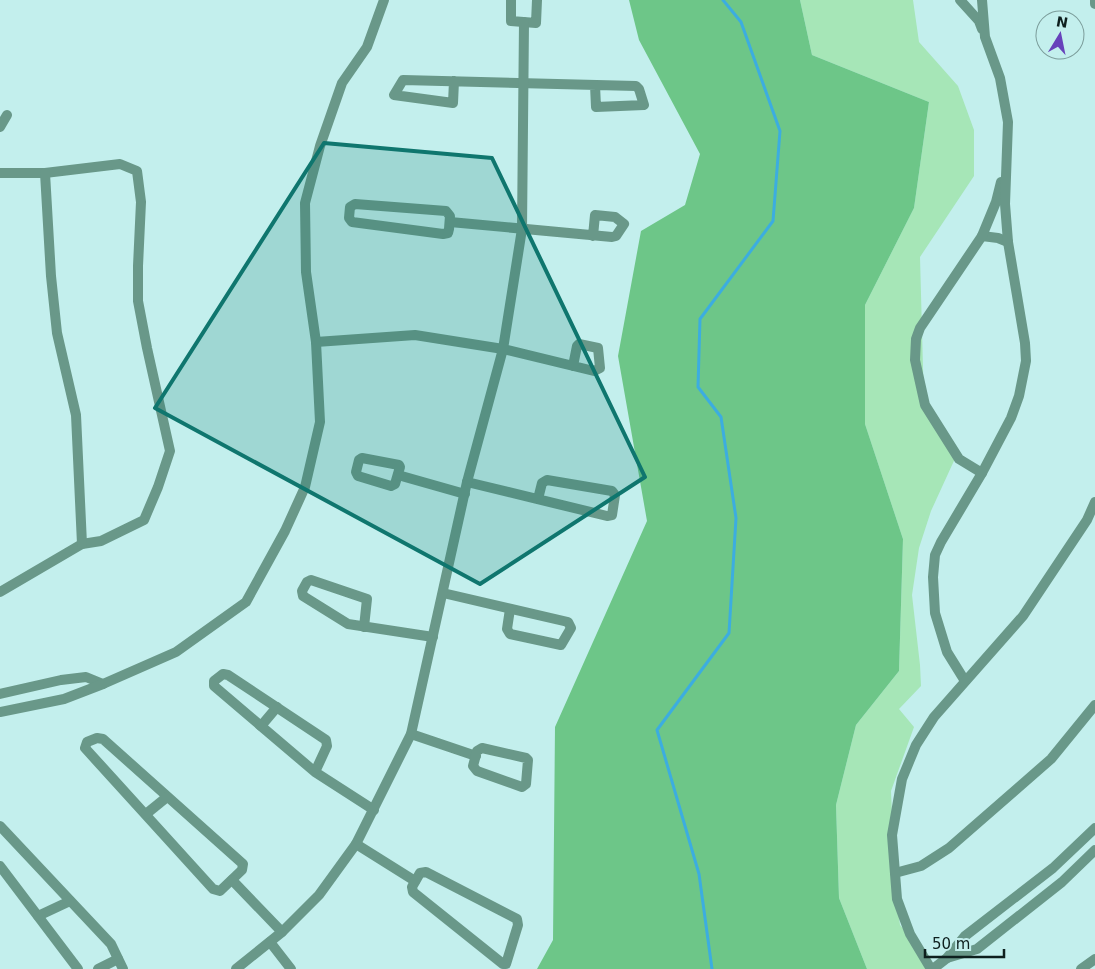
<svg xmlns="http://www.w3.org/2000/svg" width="1095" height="969" font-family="'DejaVu Sans',sans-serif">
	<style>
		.green { fill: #a6e6b7 }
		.forest { fill: #6dc688 }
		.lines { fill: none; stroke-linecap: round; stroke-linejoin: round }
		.stream { stroke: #3cade0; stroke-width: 3 }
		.street { stroke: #699889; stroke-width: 10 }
		.marked { fill: #0f766e; fill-opacity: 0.2; stroke: #0f766e; stroke-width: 4; stroke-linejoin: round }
	</style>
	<rect width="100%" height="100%" fill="#c3efed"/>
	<path class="green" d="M800 0H913L919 42 958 86 974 130V176L920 257 924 405 958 452 931 511 919 548 912 595 920 665 921 686 899 709 914 727 891 791 895 888 900 925 933 964 929 969H867L839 898 836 805 856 725 899 671 903 539 865 424V305L914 208 929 102 812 55Z"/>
	<path class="forest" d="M629 0H800L812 55 929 102 914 208 865 305V424L903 539 899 671 856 725 836 805 839 898 867 969H537L553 940 555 727 647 521 618 356 641 231 685 205 700 154 639 40Z"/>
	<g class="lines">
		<path class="stream" d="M712 969 699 874 657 730 729 633 736 518 721 417 698 387 700 319 773 221 780 131 741 22 723 0"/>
		<g class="street">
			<path d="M511 0V21L536 23 537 0"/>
			<path d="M960 0 979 21 982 29"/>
			<path d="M1095 0V4"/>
			<path d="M454 81 453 103 394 95 403 80 636 86 639 89 644 105 596 107 595 85"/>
			<path d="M0 127 7 115"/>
			<path d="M0 173H45L120 164 137 171 141 202 138 266V301L147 348 170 451 158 487 144 520 101 541 82 544 0 592"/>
			<path d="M45 173 51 276 57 333 76 415 82 544"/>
			<path d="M355 204 446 211 450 216 449 229 448 233 443 234 352 222 349 218 350 207Z"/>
			<path d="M450 222 612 237 616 236 624 224 615 217 595 215 593 236"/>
			<path d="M982 236 998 238 1008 242"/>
			<path d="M316 342 415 335 503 349 594 371 600 368 598 348 579 344 577 346 573 366"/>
			<path d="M362 458 399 465 400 467 395 484 391 486 358 476 356 472 359 460Z"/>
			<path d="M982 473 959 459 925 405 915 360 916 339 920 328 982 236 996 202 1001 182"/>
			<path d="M398 475 465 494"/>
			<path d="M467 482 607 516 612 515 615 495 612 491 547 480 542 483 538 499"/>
			<path d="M443 593 568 622 571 628 561 645 510 634 507 629 510 609"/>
			<path d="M364 627 367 599 311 580 307 582 302 591 303 596 348 624 433 637"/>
			<path d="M965 681 947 652 935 613 933 577 935 555 941 542 982 473 1011 418 1019 396 1026 361 1025 343 1008 242 1005 204 1008 122 1000 78 985 37 982 0"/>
			<path d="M0 694 61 680 86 677 103 684"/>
			<path d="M0 712 64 699 103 684 176 652 246 602 285 531 305 487 320 422 316 342 306 272 305 203 320 146 342 83 367 47 384 0"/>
			<path d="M261 726 277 707"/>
			<path d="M411 734 476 756"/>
			<path d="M97 738 103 739 243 864 242 870 220 891 213 889 85 748 87 742Z"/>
			<path d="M482 748 526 758 528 760 526 784 522 787 477 771 473 766 477 751Z"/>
			<path d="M315 772 327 746 326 740 228 675 223 674 214 681V686L315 772 374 810"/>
			<path d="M146 814 167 797"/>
			<path d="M0 826 111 944 123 969"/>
			<path d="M356 844 415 881"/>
			<path d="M0 866 78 969"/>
			<path d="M426 872 517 919 518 925 506 964H503L413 892 412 887 420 873Z"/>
			<path d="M895 873 921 866 949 848 1051 759 1095 705"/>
			<path d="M232 880 282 932"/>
			<path d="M38 916 70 901"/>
			<path d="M270 942 291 969"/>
			<path d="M947 958 977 949 1062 882 1095 850"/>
			<path d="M98 969 118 959"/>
			<path d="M236 969 282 932 319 895 356 844 411 734 467 482 503 349 522 229 524 22"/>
			<path d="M931 969 910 934 897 899 892 835 902 779 916 745 934 717 1023 616 1087 520 1095 502"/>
			<path d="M933 969 947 958 965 936 1053 868 1095 828"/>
			<path d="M1081 969 1095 959"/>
		</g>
	</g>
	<path class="marked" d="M324 143 492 158 645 477 480 584 155 408Z"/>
	<g transform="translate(1060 35) rotate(10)"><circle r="24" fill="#c3efed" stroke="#7b9c9a"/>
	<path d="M0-4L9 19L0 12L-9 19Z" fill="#6742bb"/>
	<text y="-8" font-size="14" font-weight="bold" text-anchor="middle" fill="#0e1f1e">N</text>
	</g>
	<path d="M925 949v8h79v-8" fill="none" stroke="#0e1f1e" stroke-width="2.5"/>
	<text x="932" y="949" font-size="15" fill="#0e1f1e" stroke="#c3efed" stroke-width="4" paint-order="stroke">50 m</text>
</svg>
